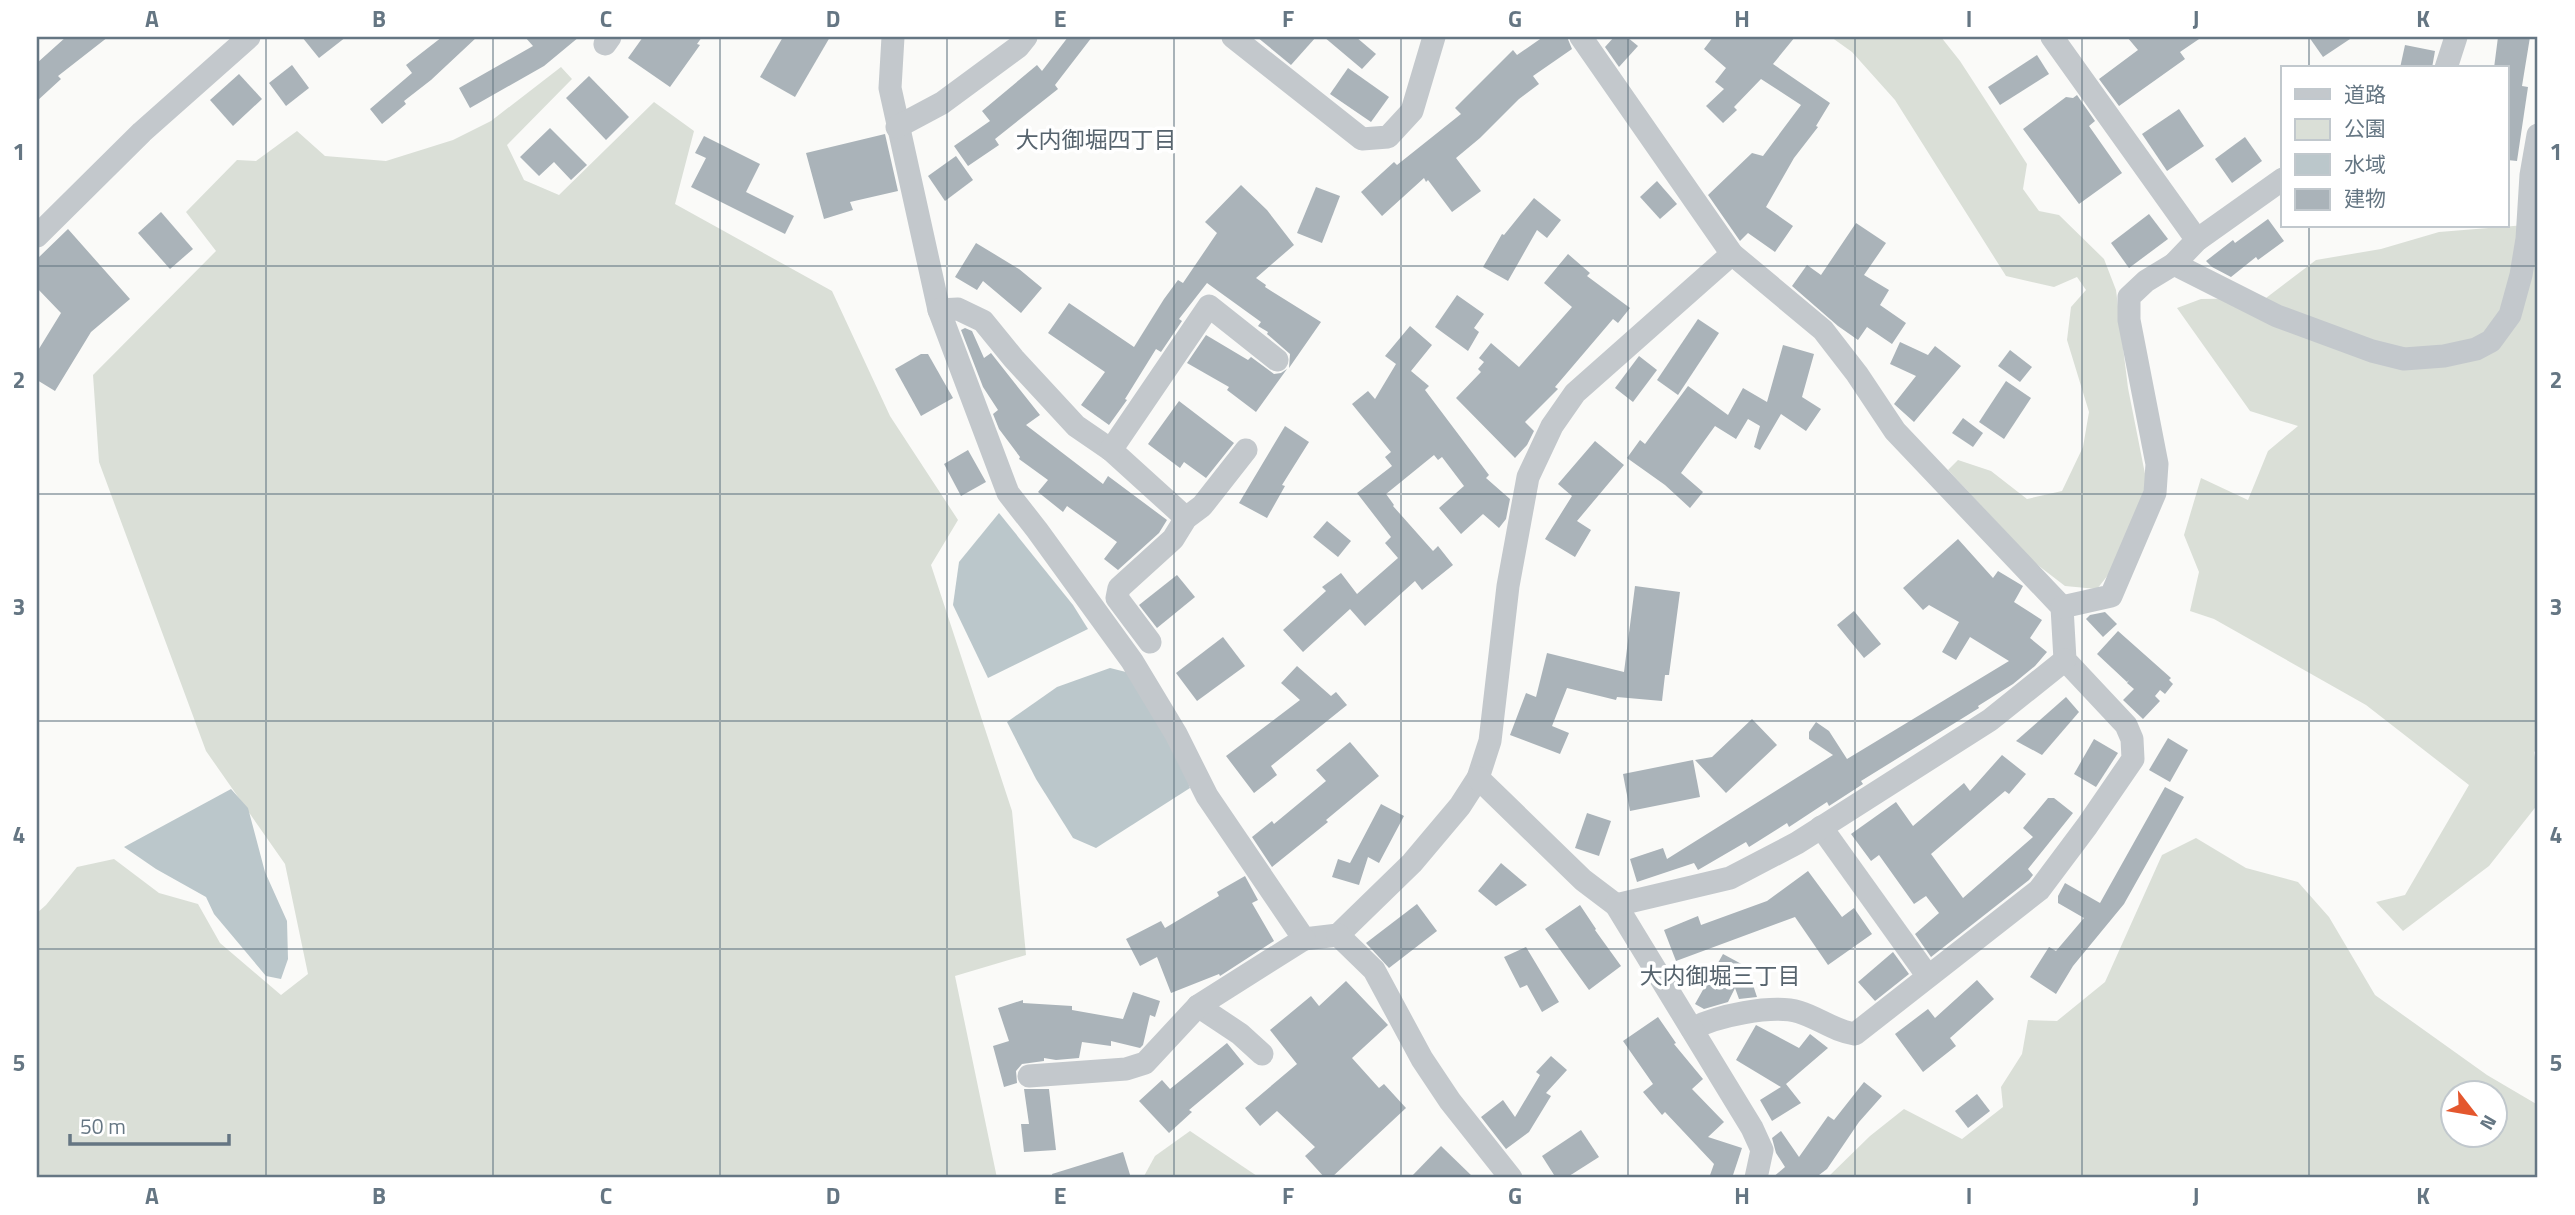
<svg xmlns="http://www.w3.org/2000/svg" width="2575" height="1215" font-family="'Titillium Web','Noto Sans JP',sans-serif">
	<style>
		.green { fill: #dadfd7; fill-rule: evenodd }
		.water { fill: #bbc7cb }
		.building { fill: #aab3b9 }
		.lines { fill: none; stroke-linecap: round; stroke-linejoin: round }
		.minor { stroke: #c3c8cc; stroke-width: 23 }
		.grid { fill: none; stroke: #657683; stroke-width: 2; stroke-opacity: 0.55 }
		.labels { text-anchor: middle; stroke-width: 7; stroke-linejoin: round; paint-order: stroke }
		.neighbourhood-label { font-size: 23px; fill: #57646e; stroke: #fff }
		.neatline { fill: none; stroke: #657683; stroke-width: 2.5 }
		.grid-label { font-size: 23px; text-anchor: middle; font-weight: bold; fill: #657683 }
	</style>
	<rect width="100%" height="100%" fill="#fafaf8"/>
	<g class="green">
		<path d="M1831 37H1941L1960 61 2027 164 2023 189 2039 211 2059 215 2104 259 2116 290 2128 388 2147 484 2112 570 2097 589 2065 586 2035 563 1948 470 1958 460 1991 471 2027 499 2062 491 2083 447 2089 412 2067 340 2071 307 2086 290 2077 277 2054 287 2006 276 1895 100 1852 52Z"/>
		<path d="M561 67 572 79 507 145 524 180 559 195 654 102 694 131 675 204 832 291 890 416 958 520 931 565 1012 811 1026 955 955 976 997 1178H37V913L46 905 77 867 114 859 159 893 198 904 220 943 281 995 308 974 285 864 206 751 99 462 93 375 216 251 186 212 237 160 256 161 297 131 325 156 386 161 453 140 491 121Z"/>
		<path d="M2538 224V749L2534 752 2538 773V804L2489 866 2403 931 2376 902 2405 895 2469 785 2366 705 2214 619 2190 611 2199 572 2184 535 2201 478 2248 500 2268 451 2298 426 2250 411 2177 308 2201 299 2266 298 2316 260 2381 249 2439 232Z"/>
		<path d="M2196 838 2246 868 2298 882 2329 917 2375 995 2487 1075 2538 1105V1178H1827L1870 1136 1904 1109 1962 1139 2003 1107 2001 1087 2022 1054 2028 1020 2057 1021 2105 982 2162 855ZM2494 1092V1134H2452V1092Z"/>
		<path d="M1190 1131 1260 1178H1143L1155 1156Z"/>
	</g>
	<g class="water">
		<path d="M999 513 1073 605 1088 629 988 678 953 605 959 562Z"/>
		<path d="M1110 668 1126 672 1178 750 1190 788 1096 848 1073 838 1036 779 1007 722 1057 687Z"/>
		<path d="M231 789 248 808 265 872 287 921 288 959 281 979 266 976 214 914 206 897 156 869 124 847Z"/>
	</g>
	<g class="building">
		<path d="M66 37H108L58 76 61 79 37 101V63Z"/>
		<path d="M302 37H346L319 58Z"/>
		<path d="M442 37H477L431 80 404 101 406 104 382 124 370 109 412 73 406 65Z"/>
		<path d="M525 37H579L544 66 470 108 459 88 533 46Z"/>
		<path d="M643 37H702L697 44 700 45 670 87 628 58Z"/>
		<path d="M783 37H830L795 97 760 77Z"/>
		<path d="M1068 37H1092L1055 85 1058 89 995 139 999 145 968 166 954 146 990 121 982 111 1037 65 1042 71Z"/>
		<path d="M1257 37H1316L1291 65Z"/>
		<path d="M1324 37H1356L1376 54 1362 69Z"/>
		<path d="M1543 37H1567L1572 49 1533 76 1539 84 1519 99 1480 138 1456 158 1481 191 1452 212 1428 180 1426 182 1424 178 1382 216 1361 192 1394 162 1397 165 1461 114 1455 108 1513 50 1517 55Z"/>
		<path d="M1614 37H1627L1638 46 1619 67 1605 47Z"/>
		<path d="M1713 37H1795L1773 64 1830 103 1816 126 1818 127 1794 158 1766 207 1793 226 1775 252 1748 233 1740 241 1708 195 1752 153 1763 156 1801 105 1761 79 1734 107 1737 110 1723 123 1706 106 1724 89 1715 82 1726 68 1704 49Z"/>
		<path d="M2127 37H2202L2180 52 2185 59 2119 106 2099 79 2138 50Z"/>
		<path d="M2309 37H2353L2323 57Z"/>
		<path d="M2498 37H2530L2522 86 2528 87 2517 161 2507 160V68H2494Z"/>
		<path d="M2405 45 2435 51 2432 68H2400Z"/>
		<path d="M2037 55 2049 74 2000 105 1988 87Z"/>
		<path d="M292 65 309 88 286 106 269 83Z"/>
		<path d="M1348 68 1389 97 1371 122 1330 94Z"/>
		<path d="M239 74 262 99 233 126 210 100Z"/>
		<path d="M589 76 629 117 606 140 566 98Z"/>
		<path d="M2077 95 2095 121 2089 126 2122 173 2079 204 2023 129 2066 97 2073 98Z"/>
		<path d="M2179 109 2204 146 2167 171 2142 134Z"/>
		<path d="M550 128 587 165 571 180 554 162 539 176 520 157Z"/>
		<path d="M885 134 898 191 850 202 853 210 824 219 806 153Z"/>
		<path d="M704 136 760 164 746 192 794 216 785 234 691 187 706 158 695 153Z"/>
		<path d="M2245 137 2262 161 2232 183 2215 159Z"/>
		<path d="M956 156 973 180 945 201 928 176Z"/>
		<path d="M1657 181 1677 204 1660 219 1640 197Z"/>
		<path d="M1241 185 1267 210 1294 245 1256 278 1266 285 1265 287 1321 322 1289 368 1290 354 1267 334 1268 332 1258 326 1261 322 1207 283 1179 319 1182 321 1161 352 1156 349 1125 399 1127 400 1109 425 1081 405 1105 372 1048 333 1069 303 1134 347 1164 299 1178 280 1183 283 1217 233 1205 222Z"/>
		<path d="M1316 187 1340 196 1322 243 1297 233Z"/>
		<path d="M1534 198 1561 220 1547 238 1537 230 1508 281 1483 267 1502 234 1504 235Z"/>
		<path d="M161 212 193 249 170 269 138 233Z"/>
		<path d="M2149 214 2168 239 2129 268 2111 243Z"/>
		<path d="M2268 219 2284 241 2258 260 2256 257 2231 277 2212 267 2206 261 2233 240 2235 243Z"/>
		<path d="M1856 223 1886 243 1864 275 1889 290 1880 305 1906 323 1892 344 1867 327 1858 340 1838 326 1792 286 1807 265 1821 275Z"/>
		<path d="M68 229 130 299 91 332 55 391 37 380V352L61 313 37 288V259Z"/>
		<path d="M976 243 1019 269 1042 288 1021 313 983 281 977 290 955 277Z"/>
		<path d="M1568 254 1590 273 1587 276 1630 308 1618 323 1613 319 1555 387 1558 389 1525 422 1534 431 1527 445 1515 458 1456 398 1481 372 1478 369 1484 362 1479 358 1491 343 1519 367 1572 307 1544 283Z"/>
		<path d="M1457 295 1484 314 1474 328 1479 332 1468 351 1435 327Z"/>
		<path d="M1698 319 1719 333 1678 395 1657 380Z"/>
		<path d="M1410 326 1432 345 1411 371 1429 386 1425 390 1489 475 1486 478 1510 499 1506 519 1499 528 1483 514 1461 534 1439 508 1464 486 1442 457 1438 460 1434 455 1386 494 1394 505 1393 506 1433 551 1438 546 1453 565 1422 590 1415 581 1365 626 1350 609 1303 652 1283 630 1326 591 1322 587 1341 573 1357 594 1398 558 1385 543 1391 537 1357 493 1392 466 1385 457 1391 452 1352 404 1368 391 1375 399 1396 364 1385 356Z"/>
		<path d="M965 328 972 331 984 358 991 353 1040 415 1026 425 1103 484 1108 476 1167 520 1159 533 1118 570 1104 559 1117 542 1067 506 1063 512 1038 492 1048 480 1019 459 1020 457 999 429 993 414 998 410 983 387 961 330Z"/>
		<path d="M1206 335 1248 360 1251 357 1274 374 1281 373 1287 369 1256 412 1227 390 1229 387 1187 363Z"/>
		<path d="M1900 342 1928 355 1935 346 1961 366 1914 422 1894 404 1916 376 1890 364Z"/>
		<path d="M1783 345 1814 354 1802 397 1821 409 1806 431 1781 414 1760 450 1754 447 1760 426 1748 419 1736 439 1715 426 1681 473 1703 492 1690 508 1665 485 1627 458 1640 440 1645 444 1688 386 1728 415 1743 388 1767 402Z"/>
		<path d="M2010 350 2032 367 2020 382 1998 366Z"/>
		<path d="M921 354H928L953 398 921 416 895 369Z"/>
		<path d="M1639 356 1657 370 1633 402 1615 388Z"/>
		<path d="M2006 381 2031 398 2004 439 1979 422Z"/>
		<path d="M1179 401 1234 443 1206 478 1184 462 1180 468 1148 444Z"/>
		<path d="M1963 418 1983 433 1973 447 1952 433Z"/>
		<path d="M1285 426 1309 442 1282 485 1285 486 1267 518 1239 503Z"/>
		<path d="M1595 441 1624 465 1577 521 1591 530 1575 557 1545 539 1572 496 1558 484Z"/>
		<path d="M968 450 986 482 961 496 944 464Z"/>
		<path d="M1327 521 1351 541 1338 557 1313 537Z"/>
		<path d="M1958 539 1993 578 1998 571 2023 586 2014 602 2042 620 2030 638 2047 652 2035 666 2013 684 1978 706 1979 708 1861 781 1863 784 1829 806 1827 802 1789 827 1787 823 1749 847 1746 842 1698 870 1694 863 1637 882 1630 859 1663 848 1667 859 1833 755 1809 739V732L1816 722 1829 731 1847 759 2009 661 1970 637 1956 660 1942 652 1959 622 1929 605 1923 610 1903 588Z"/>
		<path d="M1177 575 1195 597 1157 628 1139 605Z"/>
		<path d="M1635 586 1680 592 1669 675H1665L1662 701 1617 697 1616 700 1567 688 1552 726 1569 733 1560 754 1510 735 1526 693 1536 697 1547 653 1624 672Z"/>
		<path d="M1854 611 1881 644 1864 658 1837 625Z"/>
		<path d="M2105 612 2117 624 2103 637 2086 619 2090 615Z"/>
		<path d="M2118 631 2171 678 2169 680 2173 684 2165 694 2160 690 2155 696 2160 701 2143 719 2123 700 2134 689 2127 683 2129 680 2127 682 2097 654Z"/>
		<path d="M1223 637 1245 666 1197 701 1176 673Z"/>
		<path d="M1297 666 1331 696 1336 692 1347 705 1271 766 1277 775 1254 793 1226 756 1300 700 1281 683Z"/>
		<path d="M2066 697 2079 712 2042 755 2016 741Z"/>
		<path d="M1752 719 1777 745 1726 793 1695 760 1712 757Z"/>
		<path d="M2168 738 2188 750 2170 782 2149 770Z"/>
		<path d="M2094 739 2118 753 2096 787 2074 774Z"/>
		<path d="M1350 742 1379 776 1326 820 1328 822 1272 867 1252 837 1272 821 1274 824 1326 781 1316 770Z"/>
		<path d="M2002 755 2026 774 2009 794 2005 791 1931 854 1963 898 2033 837 2023 828 2048 798H2054L2073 813 2028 869 2033 875 2029 880 1931 957 1915 934 1939 913 1926 896 1914 904 1879 855 1871 861 1851 834 1896 802 1913 826 1964 783 1970 791Z"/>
		<path d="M1693 760 1700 797 1630 811 1623 774Z"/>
		<path d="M2165 787 2184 797 2124 904 2073 966 2056 994 2030 977 2049 947 2056 951 2084 918 2058 903V896L2065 883 2100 903Z"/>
		<path d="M1381 804 1404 816 1379 863 1368 857 1359 885 1332 877 1338 859 1350 863Z"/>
		<path d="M1587 813 1611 821 1599 856 1575 848Z"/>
		<path d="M1501 863 1527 885 1496 906 1478 891Z"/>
		<path d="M1808 871 1842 917 1854 908 1872 934 1828 965 1795 917 1676 961 1664 930 1698 916 1701 925 1767 901Z"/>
		<path d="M1245 876 1258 900 1252 903 1274 941 1220 976 1219 974 1171 993 1157 957 1140 966 1126 939 1161 921 1165 928 1219 896 1217 892Z"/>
		<path d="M1417 904 1437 931 1389 968 1366 943Z"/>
		<path d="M1580 905 1596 929 1595 930 1621 966 1589 990 1545 929Z"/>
		<path d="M1526 947 1559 1002 1542 1012 1527 985 1520 988 1504 957Z"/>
		<path d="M1893 952 1909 974 1875 1001 1858 982Z"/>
		<path d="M1723 954 1747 967 1757 997 1739 999 1735 988 1728 1002 1704 1009 1695 1004Z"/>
		<path d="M1977 980 1994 999 1950 1038 1956 1046 1923 1072 1895 1034 1928 1009 1935 1018Z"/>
		<path d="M1346 981 1388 1025 1352 1058 1379 1088 1384 1084 1406 1108 1331 1178H1325L1305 1156 1315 1147 1277 1111 1260 1126 1245 1108 1297 1064 1270 1030 1311 996 1319 1006Z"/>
		<path d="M1133 992 1160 1001 1155 1017 1150 1015 1143 1045 1140 1048 1111 1041V1046L1082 1042 1079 1058 1056 1060 1044 1058V1061L1022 1064 1016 1071 1017 1083 1004 1087 993 1046 1009 1041 998 1008 1023 1000V1003L1072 1006V1010L1123 1019Z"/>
		<path d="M1658 1017 1676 1043 1674 1044 1703 1079 1692 1089 1724 1122 1708 1137 1742 1148 1732 1178H1709L1714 1164 1665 1112 1662 1115 1643 1092 1653 1084 1623 1041Z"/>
		<path d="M1756 1025 1799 1048 1810 1034 1828 1048 1786 1084 1801 1103 1772 1121 1760 1100 1781 1087 1736 1060Z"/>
		<path d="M1227 1043 1244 1064 1189 1110 1192 1112 1169 1133 1139 1101 1162 1080 1170 1089Z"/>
		<path d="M1551 1056 1567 1070 1546 1093 1551 1096 1529 1132 1506 1149 1481 1117 1503 1100 1515 1117 1540 1075 1536 1072Z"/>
		<path d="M1864 1082 1882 1096 1859 1122 1827 1169 1815 1178H1772L1785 1167 1776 1153 1772 1138 1781 1131 1799 1157 1828 1116 1834 1120Z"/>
		<path d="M1024 1089H1049L1056 1150 1024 1152 1021 1124H1029Z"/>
		<path d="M1977 1094 1990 1111 1968 1128 1955 1111Z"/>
		<path d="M1581 1130 1599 1157 1566 1178H1556L1542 1156Z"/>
		<path d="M1441 1146 1474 1178H1410Z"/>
		<path d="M1123 1152 1131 1178H1053L1052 1174Z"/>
	</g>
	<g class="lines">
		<g class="minor">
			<path d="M893 37 890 88 939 310 1008 493 1037 530 1132 661 1176 734 1207 796 1304 939 1338 935 1412 863 1460 806 1478 778 1490 741 1508 586 1528 477 1552 426 1575 393 1732 254"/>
			<path d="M1233 37 1362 139 1388 137 1412 111 1434 37"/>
			<path d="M1581 37 1732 254 1823 330 1857 374 1895 431 2062 607 2065 660 2126 725 2132 739 2133 759 2087 826 2039 890 1855 1034C1834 1031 1819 1018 1799 1012 1772 1004 1716 1016 1692 1029"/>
			<path d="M2052 37 2197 240"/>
			<path d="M605 44 610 37"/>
			<path d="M2446 68 2456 37"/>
			<path d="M897 127 942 103 1018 47 1026 37"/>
			<path d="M37 236 142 132 249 37"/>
			<path d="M2174 264 2277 316 2372 351 2404 359 2444 356 2476 349 2491 341 2510 315 2521 275 2527 239 2531 175 2538 135"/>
			<path d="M939 310 958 309 983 321 1014 359 1076 426 1111 450 1186 518"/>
			<path d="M1111 450 1209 306 1277 360"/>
			<path d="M2062 607 2111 596 2155 493 2157 464 2129 320V297L2146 281 2174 264 2197 240 2283 179"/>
			<path d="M1150 642 1117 598 1119 588 1173 539 1186 518 1202 506 1246 450"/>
			<path d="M1478 778 1583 880 1616 905 1752 1128 1762 1150 1756 1178"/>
			<path d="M1821 827 1927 975"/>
			<path d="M1616 905 1730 878 1797 843 1990 720 2065 660"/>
			<path d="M1338 935 1374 970 1422 1059 1450 1101 1511 1178"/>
			<path d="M1198 1006 1240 1034 1262 1054"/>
			<path d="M1029 1076 1126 1069 1145 1063 1198 1006 1304 939"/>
		</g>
	</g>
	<path class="grid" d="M266 37V1178M493 37V1178M720 37V1178M947 37V1178M1174 37V1178M1401 37V1178M1628 37V1178M1855 37V1178M2082 37V1178M2309 37V68M2309 226V1178M37 266H2538M37 494H2538M37 721H2538M37 949H2538"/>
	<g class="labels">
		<g class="neighbourhood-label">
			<text x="1096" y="148">大内御堀四丁目</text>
			<text x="1720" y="984">大内御堀三丁目</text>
		</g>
	</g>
	<rect width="2575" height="1215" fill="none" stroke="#ffffff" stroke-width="77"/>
	<rect x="2281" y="66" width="228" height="161" fill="#ffffff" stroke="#c1c8cd" stroke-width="2"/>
	<rect x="2295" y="89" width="35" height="10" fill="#c3c8cc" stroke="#c1c8cd" stroke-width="2"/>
	<text x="2344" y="102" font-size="21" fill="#657683">道路</text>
	<rect x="2295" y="119" width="35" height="21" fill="#dadfd7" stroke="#c1c8cd" stroke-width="2"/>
	<text x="2344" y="136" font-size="21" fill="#657683">公園</text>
	<rect x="2295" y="154" width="35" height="21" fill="#bbc7cb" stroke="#c1c8cd" stroke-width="2"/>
	<text x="2344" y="172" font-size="21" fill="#657683">水域</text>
	<rect x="2295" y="189" width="35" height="21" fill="#aab3b9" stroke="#c1c8cd" stroke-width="2"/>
	<text x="2344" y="206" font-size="21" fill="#657683">建物</text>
	<g transform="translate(2474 1114) rotate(121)"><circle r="33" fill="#ffffff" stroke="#c1c8cd" stroke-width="2"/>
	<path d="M0-5L12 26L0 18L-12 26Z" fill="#e4572e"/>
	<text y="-10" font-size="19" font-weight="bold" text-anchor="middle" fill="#657683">N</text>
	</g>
	<path d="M70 1134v10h159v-10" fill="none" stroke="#657683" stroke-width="3.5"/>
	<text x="80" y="1134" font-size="21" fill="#657683" stroke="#ffffff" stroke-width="5" paint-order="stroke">50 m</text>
	<rect x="38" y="38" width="2498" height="1138" class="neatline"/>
	<g class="grid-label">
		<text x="152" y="27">A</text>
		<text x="379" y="27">B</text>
		<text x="606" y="27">C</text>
		<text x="833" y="27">D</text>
		<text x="1060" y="27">E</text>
		<text x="1288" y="27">F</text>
		<text x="1515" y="27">G</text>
		<text x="1742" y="27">H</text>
		<text x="1969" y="27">I</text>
		<text x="2196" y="27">J</text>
		<text x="2423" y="27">K</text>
		<text x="19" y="160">1</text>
		<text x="2556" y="160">1</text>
		<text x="19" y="388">2</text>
		<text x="2556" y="388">2</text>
		<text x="19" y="615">3</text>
		<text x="2556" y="615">3</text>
		<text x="19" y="843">4</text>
		<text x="2556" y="843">4</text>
		<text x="19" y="1071">5</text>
		<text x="2556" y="1071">5</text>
		<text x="152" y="1204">A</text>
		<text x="379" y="1204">B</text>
		<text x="606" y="1204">C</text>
		<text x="833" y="1204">D</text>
		<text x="1060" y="1204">E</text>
		<text x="1288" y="1204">F</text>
		<text x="1515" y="1204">G</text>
		<text x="1742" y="1204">H</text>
		<text x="1969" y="1204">I</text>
		<text x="2196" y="1204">J</text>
		<text x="2423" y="1204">K</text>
	</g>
</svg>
